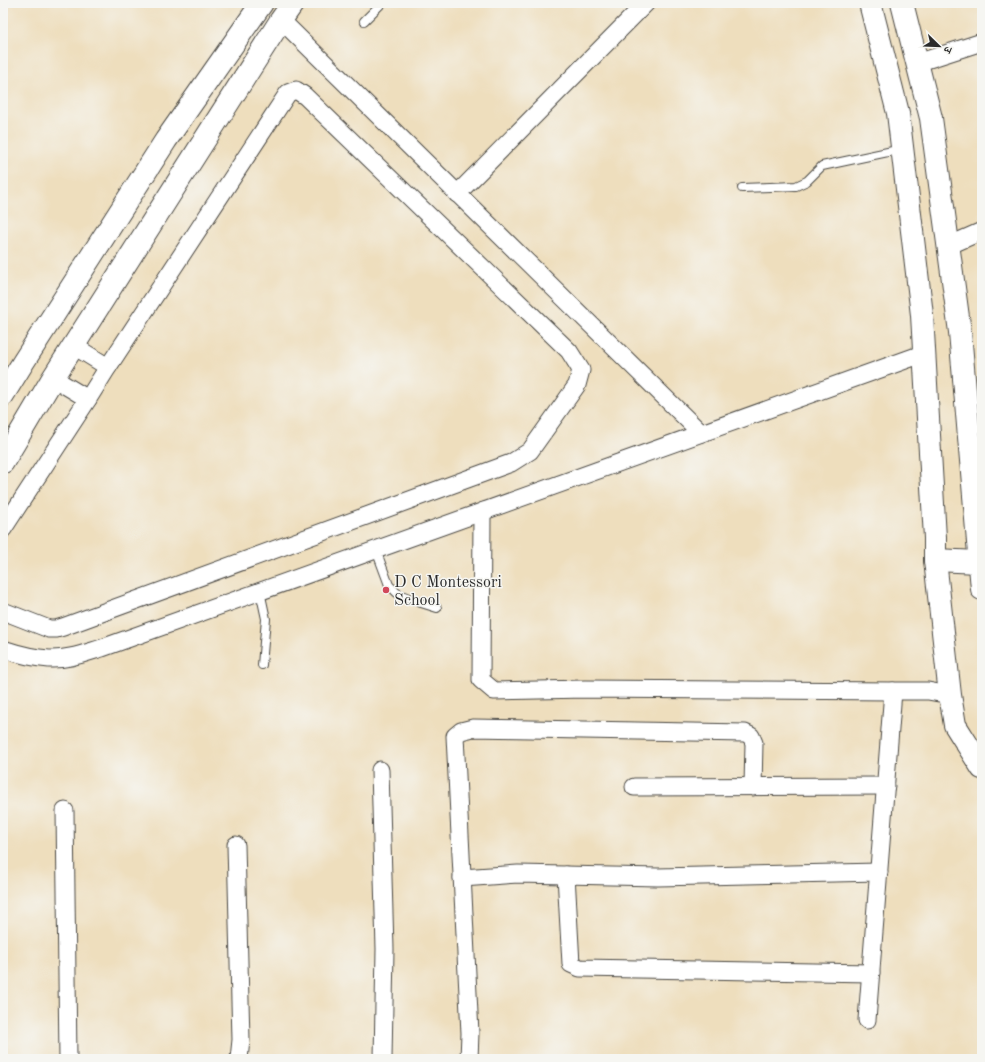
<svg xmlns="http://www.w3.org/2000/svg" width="985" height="1062" font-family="'Old Standard TT','Noto Serif Devanagari',serif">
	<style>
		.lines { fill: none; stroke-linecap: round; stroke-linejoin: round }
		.lane-casing { stroke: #484641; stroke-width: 10 }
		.street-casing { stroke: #484641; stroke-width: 19 }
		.secondary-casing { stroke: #484641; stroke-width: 24 }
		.lane { stroke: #fff; stroke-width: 8 }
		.street { stroke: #fff; stroke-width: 17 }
		.secondary { stroke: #fff; stroke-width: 22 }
		.poi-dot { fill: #d1495b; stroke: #f6f6f2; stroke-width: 1.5 }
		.labels { text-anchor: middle; stroke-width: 3; stroke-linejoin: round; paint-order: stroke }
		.poi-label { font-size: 16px; fill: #2b2b2b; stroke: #f6f6f2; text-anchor: start }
	</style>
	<rect width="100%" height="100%" fill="#f6f6f2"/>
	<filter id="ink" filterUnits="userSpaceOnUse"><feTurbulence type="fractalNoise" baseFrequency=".025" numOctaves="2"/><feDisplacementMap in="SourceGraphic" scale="8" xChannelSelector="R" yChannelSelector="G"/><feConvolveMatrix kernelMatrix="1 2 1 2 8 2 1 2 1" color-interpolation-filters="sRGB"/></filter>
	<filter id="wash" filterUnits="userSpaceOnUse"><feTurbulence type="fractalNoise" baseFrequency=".012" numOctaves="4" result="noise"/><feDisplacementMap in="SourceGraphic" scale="16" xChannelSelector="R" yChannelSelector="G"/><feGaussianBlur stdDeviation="0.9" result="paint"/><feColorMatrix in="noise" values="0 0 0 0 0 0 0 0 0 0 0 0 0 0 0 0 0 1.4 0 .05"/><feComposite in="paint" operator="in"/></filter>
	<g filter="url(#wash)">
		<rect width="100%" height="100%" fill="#eedebd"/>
	</g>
	<g filter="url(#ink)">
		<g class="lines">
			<g class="lane-casing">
				<g id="lane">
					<path d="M364 21 382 3"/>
					<path d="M742 188 796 186 807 181 822 166 902 149"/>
					<path d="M376 550 389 585 397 593 418 602 437 608"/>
					<path d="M260 591 266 619 262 665"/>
				</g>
			</g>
			<g class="street-casing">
				<g id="street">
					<path d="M281 20 701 433"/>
					<path d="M917 63 982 42"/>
					<path d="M457 194 646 3"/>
					<path d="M948 246 982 231"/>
					<path d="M88 399 108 367"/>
					<path d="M484 511 482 513 481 680 494 691 585 689 893 691H928L950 695"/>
					<path d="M3 529 88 399 53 378"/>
					<path d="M3 611 49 629H56L63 627 511 463 530 451 577 385 581 370 569 351 305 96 296 90 288 93 108 367 74 346"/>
					<path d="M3 649C18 654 34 658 49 659 67 660 85 653 102 648L925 353"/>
					<path d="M380 770 385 949 383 1059"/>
					<path d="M634 787 886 786"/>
					<path d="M65 811 68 1059"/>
					<path d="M236 845 241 1040 239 1059"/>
					<path d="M566 875 571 964 580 968 871 973"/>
					<path d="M462 878 518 874 658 877 879 872"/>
					<path d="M867 1020 893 691"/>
					<path d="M469 1059 470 1033 455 736 461 731 473 728 745 733 751 736 754 743 753 787"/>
				</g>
			</g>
			<g class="secondary-casing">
				<g id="secondary">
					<path d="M870 3 898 113 922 315 935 538V560L950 695 955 725 982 768"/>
					<path d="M902 3 931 118 960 332 982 589"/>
					<path d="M3 395 24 361 166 140 262 3"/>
					<path d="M3 462 53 378 281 20 293 3"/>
					<path d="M935 560 979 562"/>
				</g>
			</g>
			<use href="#lane" class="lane"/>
			<use href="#street" class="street"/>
			<use href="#secondary" class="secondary"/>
		</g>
	</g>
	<circle class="poi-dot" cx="386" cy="590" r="4"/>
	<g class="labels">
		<g class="poi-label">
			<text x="394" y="587">D C Montessori<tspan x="394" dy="18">School</tspan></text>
		</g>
	</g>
	<rect width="985" height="1062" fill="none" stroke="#f6f6f2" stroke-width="16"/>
	<g transform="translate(939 46) rotate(113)" stroke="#f6f6f2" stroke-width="3" paint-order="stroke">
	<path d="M0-3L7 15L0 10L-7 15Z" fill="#2b2b2b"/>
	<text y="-6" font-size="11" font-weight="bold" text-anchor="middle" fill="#2b2b2b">उ</text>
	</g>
</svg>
